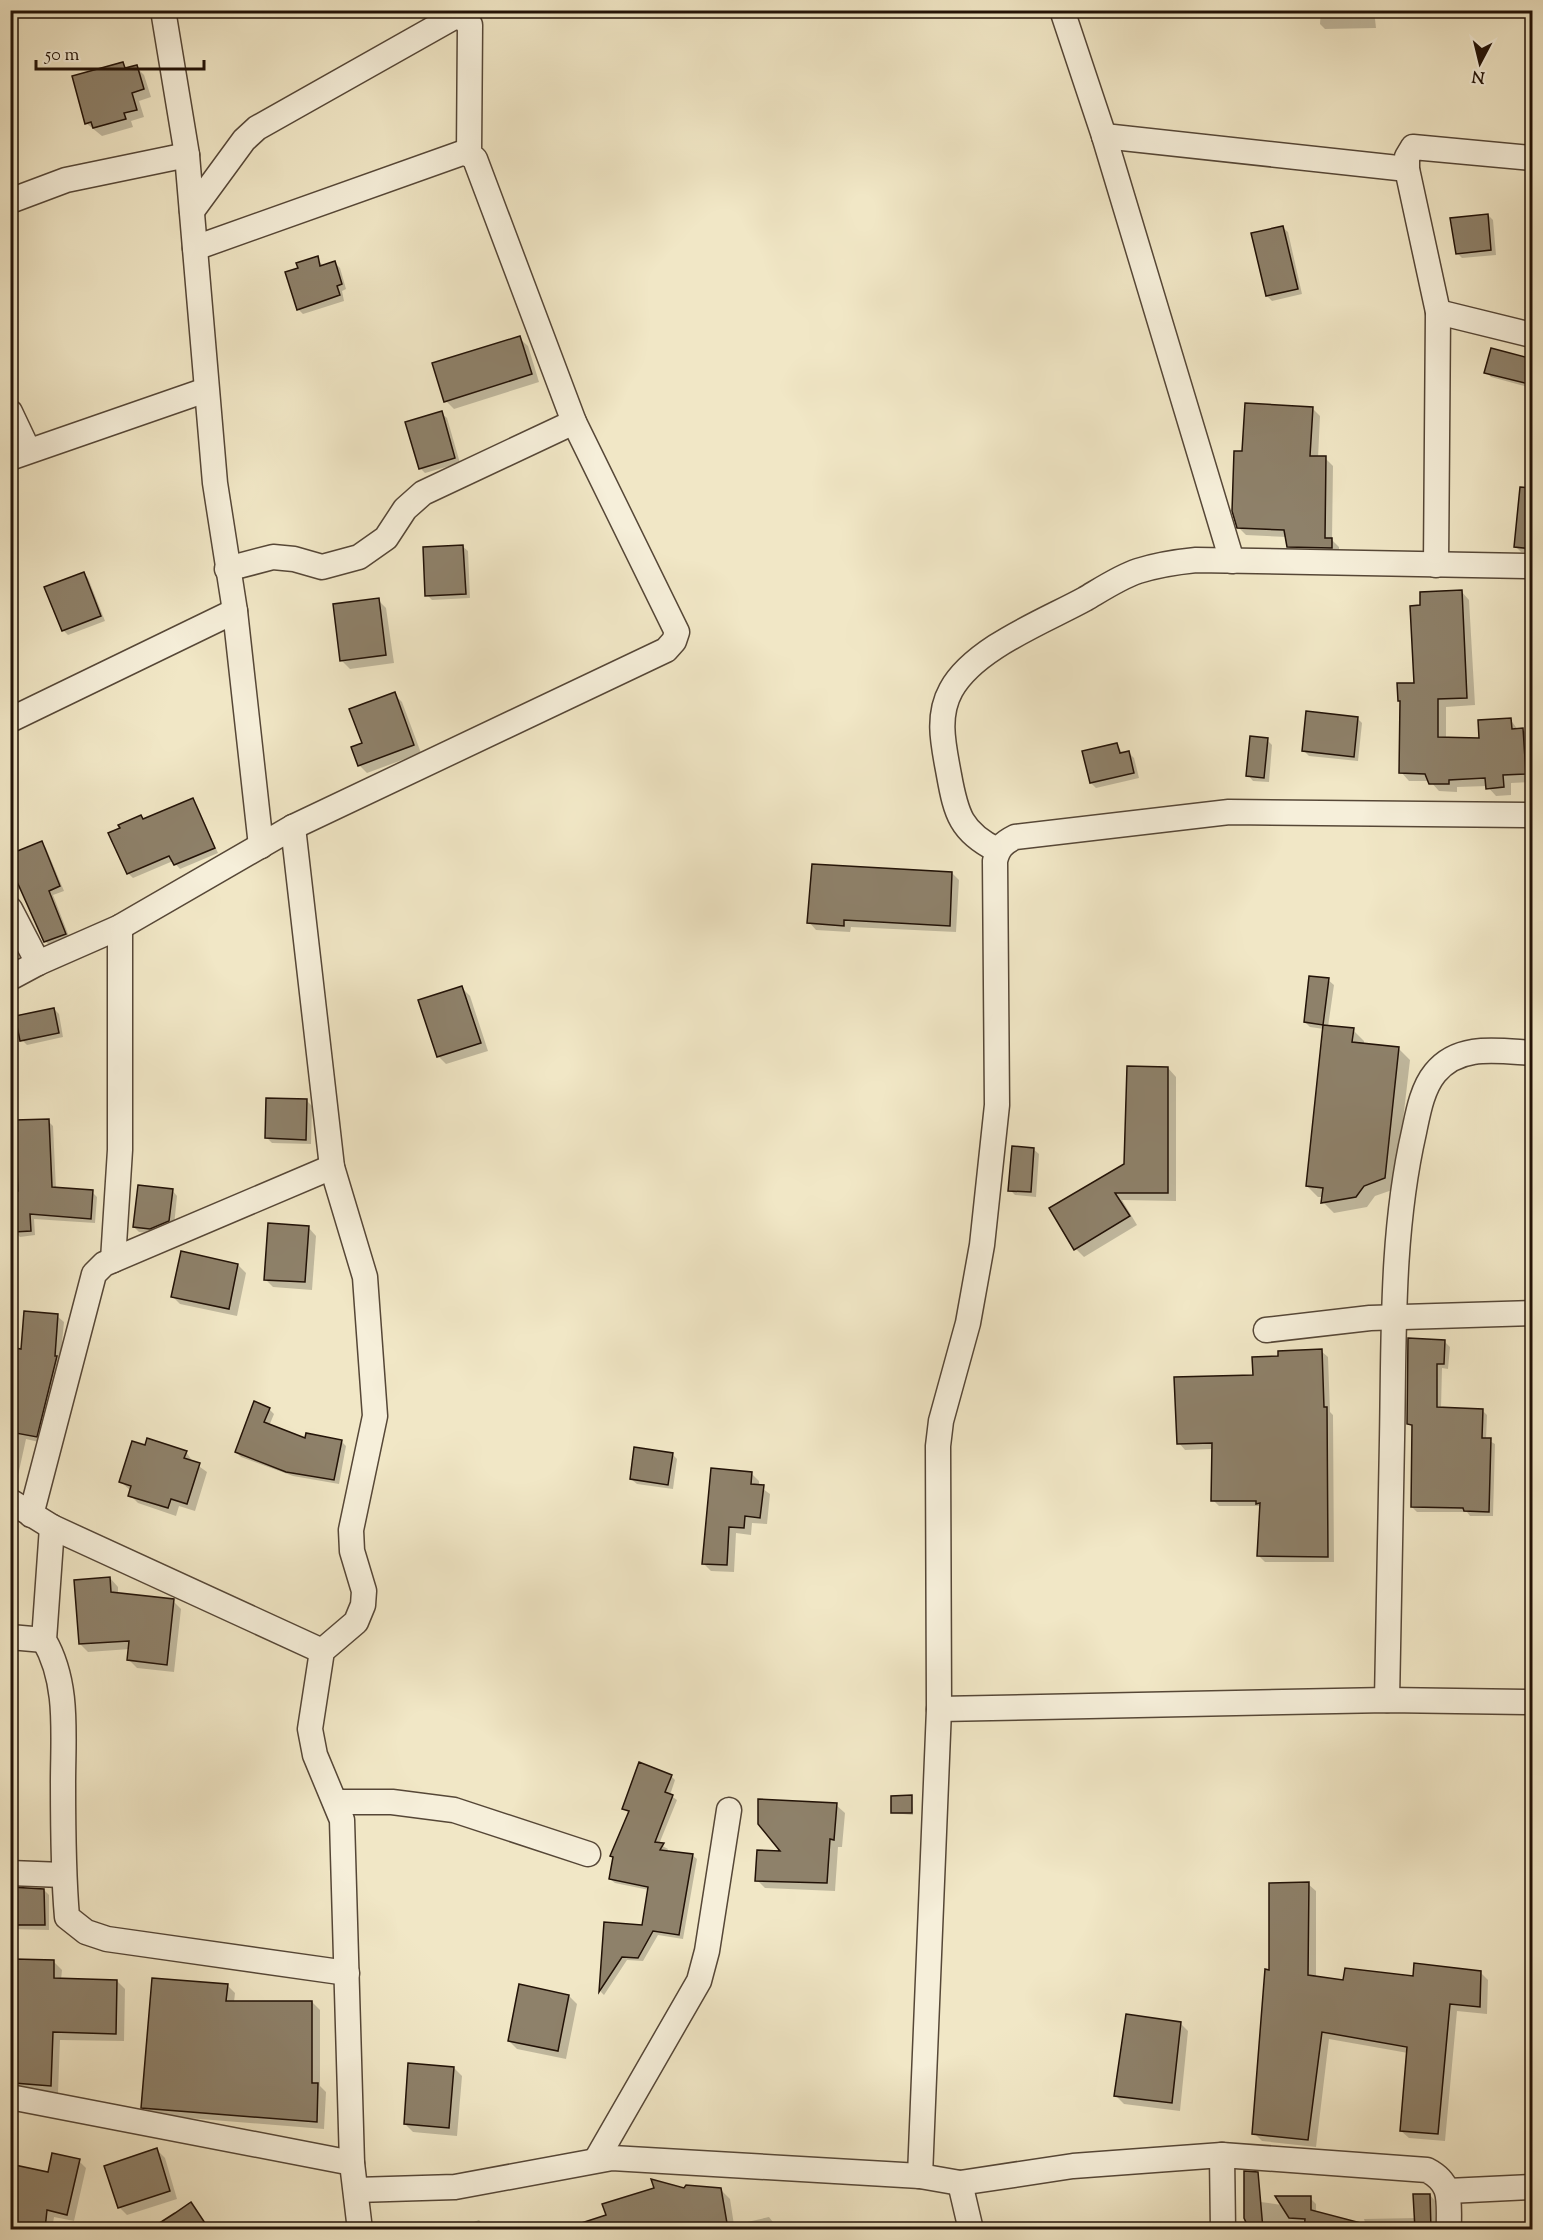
<svg xmlns="http://www.w3.org/2000/svg" width="1543" height="2240" font-family="'Sorts Mill Goudy',serif">
	<style>
		.shadow { fill: #0003 }
		.building { fill: #8e816a; stroke: #221207; stroke-width: 1.5 }
		.lines { fill: none; stroke-linecap: round; stroke-linejoin: round }
		.street-casing { stroke: #564737; stroke-width: 27 }
		.street { stroke: #f6efda; stroke-width: 24 }
	</style>
	<rect width="100%" height="100%" fill="#f1e7c6"/>
	<filter id="stains"><feTurbulence type="fractalNoise" baseFrequency=".00333" numOctaves="4"/><feColorMatrix values="0 0 0 0 .2 0 0 0 0 .09 0 0 0 0 .02 0 0 0 .5 -.17"/></filter>
	<radialGradient id="worn" r=".72"><stop offset=".6" stop-color="#630" stop-opacity="0"/><stop offset="1" stop-color="#630" stop-opacity=".3"/></radialGradient>
	<g class="shadow">
		<path d="M1321 10H1374L1376 28 1325 29 1320 24Z"/>
		<path d="M122 64 128 69 136 67 144 75 151 97 139 101 144 117 131 121 133 127 102 136 86 123Z"/>
		<path d="M1488 215 1493 220 1496 255 1462 258 1457 253Z"/>
		<path d="M1282 227 1288 232 1302 294 1272 301 1267 296Z"/>
		<path d="M317 258 323 266 335 263 340 268 346 289 342 291 344 301 303 314 298 309 299 270Z"/>
		<path d="M519 338 528 346 539 382 454 409 446 401Z"/>
		<path d="M1532 360V388L1491 377 1486 372Z"/>
		<path d="M1312 408 1320 416 1318 458H1325L1333 466 1332 540 1339 547V555H1297L1289 547 1287 537 1246 535 1238 527 1244 453Z"/>
		<path d="M441 413 447 418 460 463 425 473 420 468Z"/>
		<path d="M1532 511V553L1521 552 1515 546Z"/>
		<path d="M462 546 468 551 470 598 432 600 427 595Z"/>
		<path d="M83 573 88 578 105 621 68 635 63 630Z"/>
		<path d="M1461 591 1469 600 1475 705 1446 707V739L1481 740 1510 719 1518 730H1523L1531 738 1532 782 1511 783V795L1496 796 1487 786 1457 787V792L1439 791 1430 781H1409L1401 772 1402 703 1399 700 1415 684 1422 607Z"/>
		<path d="M378 600 386 608 394 663 350 669 342 661Z"/>
		<path d="M394 694 402 702 421 753 367 773 359 765 364 744Z"/>
		<path d="M1357 718 1362 723 1358 761 1309 756 1304 751Z"/>
		<path d="M1267 740 1272 745 1269 782 1253 781 1248 775Z"/>
		<path d="M1117 745 1123 754 1128 752 1134 758 1139 778 1096 788 1091 783Z"/>
		<path d="M192 800 197 805 218 853 180 869 173 861 133 878 128 873 141 817 145 820Z"/>
		<path d="M42 843 46 848 64 891 53 895 70 939 50 946 46 942 31 905Z"/>
		<path d="M952 873 959 880 956 932 851 927 850 932 816 930 809 922Z"/>
		<path d="M1328 980 1334 985 1328 1027 1353 1030 1364 1041V1045L1399 1049 1410 1060 1395 1189 1375 1196 1367 1207 1334 1213 1323 1202V1197H1318L1307 1186 1324 1029 1310 1027 1305 1022Z"/>
		<path d="M462 988 470 996 488 1051 446 1064 438 1056Z"/>
		<path d="M54 1009 59 1014 63 1037 27 1045 22 1040Z"/>
		<path d="M1168 1068 1176 1077V1201L1122 1200 1137 1225 1084 1257 1076 1249 1126 1165Z"/>
		<path d="M307 1101 312 1106 311 1144 272 1143 267 1138Z"/>
		<path d="M48 1121 53 1126 56 1189 92 1192 97 1197 95 1223 34 1219 35 1235 20 1237 15 1232 20 1192Z"/>
		<path d="M1033 1149 1039 1154 1036 1197 1015 1195 1010 1190Z"/>
		<path d="M172 1190 177 1196 174 1226 156 1234 139 1232 134 1227Z"/>
		<path d="M308 1227 316 1236 312 1290 273 1287 265 1279Z"/>
		<path d="M10 1265 14 1308H10Z"/>
		<path d="M238 1265 246 1273 237 1316 180 1304 172 1296Z"/>
		<path d="M57 1316 64 1322 60 1362 43 1443 26 1439 17 1480 10 1478V1349L22 1351Z"/>
		<path d="M1445 1342 1450 1347 1448 1369 1442 1368 1441 1409 1482 1410 1487 1415 1486 1439 1495 1444 1493 1516H1470L1467 1512H1417L1412 1507 1413 1428 1408 1423Z"/>
		<path d="M1321 1351 1328 1357 1330 1412 1333 1415 1334 1562H1265L1258 1555 1261 1506H1219L1213 1500V1449L1185 1450 1179 1443 1279 1358Z"/>
		<path d="M269 1409 274 1414 269 1426 306 1440 341 1441 346 1446 339 1484 293 1476 241 1457 236 1452Z"/>
		<path d="M186 1452 193 1462 207 1472 195 1511 179 1506 176 1516 138 1503 130 1495 131 1491 121 1482Z"/>
		<path d="M672 1454 677 1459 673 1489 637 1484 631 1479Z"/>
		<path d="M752 1474 759 1481V1486L770 1494 767 1524 752 1523 751 1535 736 1533 734 1572 711 1571 704 1564Z"/>
		<path d="M110 1578 118 1587V1594L173 1601 181 1609 174 1672 137 1668 129 1660 130 1649 88 1652 80 1644Z"/>
		<path d="M671 1776 675 1780 670 1795 677 1800 659 1844 668 1849 666 1853 692 1855 697 1859 683 1939 658 1935 643 1961 627 1960 604 1995 601 1992 606 1924 644 1927 649 1890 615 1883 610 1879 629 1813 624 1808Z"/>
		<path d="M911 1797 913 1815 893 1813Z"/>
		<path d="M836 1805 845 1813 842 1847H838L835 1891 765 1888 757 1880Z"/>
		<path d="M1308 1884 1316 1891V1977L1345 1981 1480 1972 1488 1980 1487 2014 1457 2011 1445 2141 1409 2138 1401 2131 1408 2053 1329 2039 1316 2147 1262 2141 1254 2133 1271 1971Z"/>
		<path d="M10 1888 44 1890 49 1895V1930L10 1929Z"/>
		<path d="M10 1960 54 1962 62 1970 61 1980 117 1981 125 1989 124 2041 60 2040 58 2093 23 2090 15 2083 18 2020 10 2015Z"/>
		<path d="M227 1985 235 1993 234 2002H312L320 2010V2086L326 2092 324 2129 151 2115 143 2107Z"/>
		<path d="M569 1996 577 2004 566 2059 517 2049 509 2041Z"/>
		<path d="M1180 2023 1188 2031 1180 2111 1124 2104 1116 2096Z"/>
		<path d="M454 2068 462 2076 457 2136 413 2132 405 2124Z"/>
		<path d="M157 2150 165 2158 177 2199 127 2215 119 2207Z"/>
		<path d="M79 2161 86 2168 74 2221 54 2217 52 2230H10V2174H49Z"/>
		<path d="M720 2189 730 2199 734 2225 769 2217 779 2230H568L685 2190Z"/>
		<path d="M1430 2195 1435 2201 1436 2230H1246V2200L1282 2205 1310 2198 1316 2204V2213L1366 2226 1364 2219 1416 2218Z"/>
		<path d="M193 2207 210 2230H159L157 2227Z"/>
		<path d="M479 2220 488 2230H453Z"/>
	</g>
	<g class="building">
		<path d="M123 62 125 68 137 65 144 89 132 93 137 110 124 113 126 119 93 128 91 122 85 124 72 76Z"/>
		<path d="M1488 214 1491 250 1456 254 1450 218Z"/>
		<path d="M1283 226 1298 289 1266 296 1251 233Z"/>
		<path d="M318 256 320 266 335 261 342 284 337 286 340 295 297 310 285 272 298 268 296 263Z"/>
		<path d="M520 336 532 374 444 402 432 363Z"/>
		<path d="M1491 348 1533 359V385L1484 373Z"/>
		<path d="M1245 403 1313 407 1310 456H1326L1325 538H1332V548L1287 547 1284 530 1237 528 1232 511 1234 451H1242Z"/>
		<path d="M442 411 455 458 419 469 405 422Z"/>
		<path d="M1520 487 1533 488V549L1514 547Z"/>
		<path d="M463 545 466 594 425 596 423 547Z"/>
		<path d="M84 572 101 616 62 631 44 587Z"/>
		<path d="M1462 590 1467 698 1438 699V737L1479 738 1478 720 1511 718 1512 729 1523 728 1526 774 1503 775 1504 787 1486 789 1485 778 1449 780V784H1429L1425 774 1399 773 1400 701H1398L1397 683H1414L1410 606 1420 605V592Z"/>
		<path d="M379 598 386 655 340 661 333 604Z"/>
		<path d="M395 692 414 745 358 766 351 747 362 743 349 709Z"/>
		<path d="M1306 711 1358 717 1354 757 1302 751Z"/>
		<path d="M1250 736 1268 738 1264 778 1246 776Z"/>
		<path d="M1117 743 1120 753 1129 751 1134 773 1090 783 1082 751Z"/>
		<path d="M193 798 215 848 174 865 169 856 127 874 108 833 120 828 118 825 141 815 143 819Z"/>
		<path d="M42 841 60 886 49 891 66 934 44 942 10 866V854Z"/>
		<path d="M812 864 952 872 950 926 844 920V926L807 923Z"/>
		<path d="M1309 976 1329 978 1323 1025 1304 1022Z"/>
		<path d="M462 986 481 1043 437 1057 418 1000Z"/>
		<path d="M54 1008 59 1033 20 1041 15 1016Z"/>
		<path d="M1323 1025 1354 1028 1352 1042 1399 1047 1385 1178 1364 1186 1356 1197 1321 1203 1323 1188 1306 1186Z"/>
		<path d="M1127 1066 1168 1067V1193H1115L1130 1216 1074 1250 1049 1208 1124 1164Z"/>
		<path d="M266 1098 307 1099 306 1140 265 1138Z"/>
		<path d="M49 1119 52 1187 93 1190 91 1219 30 1214 31 1231 14 1232 11 1191H18L15 1120Z"/>
		<path d="M1012 1146 1034 1148 1031 1192 1008 1191Z"/>
		<path d="M138 1185 173 1189 169 1221 150 1229 133 1227Z"/>
		<path d="M268 1223 309 1226 305 1282 264 1280Z"/>
		<path d="M181 1251 238 1264 229 1309 171 1297Z"/>
		<path d="M24 1311 58 1314 55 1356H57L37 1437 10 1432V1347L21 1349Z"/>
		<path d="M1408 1338 1445 1340 1444 1364H1437V1407L1483 1409 1482 1438H1491L1489 1512 1464 1511 1463 1508 1411 1507 1412 1425 1407 1424Z"/>
		<path d="M1322 1349 1324 1407H1327L1328 1557 1257 1556 1260 1503 1256 1504V1501H1211L1212 1443 1177 1444 1174 1377 1253 1375 1252 1357 1278 1356V1351Z"/>
		<path d="M254 1401 270 1408 264 1422 305 1438 306 1433 342 1440 334 1480 286 1472 235 1452Z"/>
		<path d="M147 1438 187 1451 184 1458 200 1463 187 1504 171 1499 168 1508 128 1496 131 1486 119 1482 132 1441 145 1445Z"/>
		<path d="M634 1447 673 1453 668 1485 630 1479Z"/>
		<path d="M711 1468 752 1472 751 1484 764 1485 760 1518 745 1516 744 1528 729 1527 727 1565 702 1564Z"/>
		<path d="M110 1577 111 1592 174 1599 167 1665 127 1660 129 1641 79 1644 74 1580Z"/>
		<path d="M639 1762 672 1775 665 1792 673 1795 655 1842 664 1843 660 1850 693 1854 679 1935 653 1931 638 1958 622 1957 599 1992 604 1922 642 1925 648 1887 609 1879 613 1857 610 1856 629 1811 622 1809Z"/>
		<path d="M912 1795V1813H891V1796Z"/>
		<path d="M758 1799 837 1803 834 1840 830 1839 827 1883 755 1881 757 1850 780 1851 758 1824Z"/>
		<path d="M1309 1882 1308 1975 1343 1980 1345 1968 1413 1976 1414 1963 1481 1971 1480 2007 1450 2004 1438 2134 1400 2131 1407 2047 1322 2032 1308 2140 1252 2134 1265 1969 1269 1970V1883Z"/>
		<path d="M10 1887 44 1889 45 1925H10Z"/>
		<path d="M14 1959 54 1960V1978L117 1980 116 2034 53 2032 51 2086 14 2083 16 2017H12Z"/>
		<path d="M152 1978 228 1984 226 2001H312V2083H318L317 2122 141 2108Z"/>
		<path d="M519 1984 569 1995 558 2051 508 2041Z"/>
		<path d="M1126 2014 1181 2022 1172 2103 1114 2096Z"/>
		<path d="M408 2063 454 2067 449 2128 404 2124Z"/>
		<path d="M157 2148 170 2191 118 2208 104 2166Z"/>
		<path d="M52 2153 80 2159 67 2215 47 2210 45 2229H10V2164L48 2172Z"/>
		<path d="M1244 2171 1258 2172 1263 2229H1249L1244 2218Z"/>
		<path d="M651 2179 684 2188 686 2185 721 2188 728 2229H573L572 2226 606 2215 602 2204 654 2188Z"/>
		<path d="M1413 2194H1430L1431 2229H1415Z"/>
		<path d="M1275 2196H1311V2210L1361 2223 1360 2229H1304L1305 2219 1289 2218Z"/>
		<path d="M191 2202 209 2229H150L175 2213Z"/>
	</g>
	<g class="lines">
		<g class="street-casing">
			<g id="street">
				<path d="M163 10 187 155 215 483 235 611 261 846"/>
				<path d="M1062 10 1104 136 1232 561"/>
				<path d="M1104 136 1407 169"/>
				<path d="M10 201 66 180 187 155"/>
				<path d="M195 248 462 153 469 154"/>
				<path d="M1438 312 1532 335"/>
				<path d="M10 412 28 450"/>
				<path d="M10 458 206 390"/>
				<path d="M1436 565 1438 312 1407 169V157L1413 147 1532 158"/>
				<path d="M227 569 273 557 294 559 322 567 359 557 386 538 405 509 423 493 574 422"/>
				<path d="M10 720 235 611"/>
				<path d="M293 827 332 1167 365 1277 375 1416 351 1530 352 1551 364 1591 363 1605 356 1622 322 1651 310 1729 315 1755 342 1820 352 2163 360 2230"/>
				<path d="M997 850C961 832 956 814 949 775 944 747 936 717 951 690 974 648 1045 621 1085 599 1102 589 1120 577 1138 571 1157 565 1176 562 1196 560L1532 566"/>
				<path d="M10 909 38 963"/>
				<path d="M10 978 38 963 120 927 293 827 666 650 674 641 677 632 574 422 475 159 469 154 470 25 462 18 454 17 257 128 244 140 192 211"/>
				<path d="M113 1260 120 1150V927"/>
				<path d="M1266 1330 1370 1318 1532 1313"/>
				<path d="M10 1501 52 1527 322 1651"/>
				<path d="M31 1515 94 1274 104 1264 332 1167"/>
				<path d="M52 1527 44 1640C69 1683 63 1734 63 1783 63 1828 63 1872 67 1917L86 1932 107 1939 347 1973"/>
				<path d="M10 1637 44 1640"/>
				<path d="M1387 1700C1389 1613 1390 1527 1392 1440 1394 1338 1391 1233 1414 1132 1418 1113 1422 1089 1435 1073 1459 1043 1499 1051 1532 1053"/>
				<path d="M939 1709 1387 1700 1532 1702"/>
				<path d="M336 1802H392L454 1810 588 1854"/>
				<path d="M10 1873 63 1875"/>
				<path d="M10 2097 352 2163"/>
				<path d="M1222 2155 1223 2230"/>
				<path d="M596 2160 699 1981 707 1951 729 1810"/>
				<path d="M920 2176 939 1709 938 1446 941 1421 968 1323 982 1245 997 1105 995 861C998 848 1003 843 1015 837L1229 812 1532 815"/>
				<path d="M960 2183 971 2230"/>
				<path d="M356 2190 455 2187 612 2158 920 2176 960 2183 1073 2166 1222 2155 1427 2170C1454 2184 1448 2202 1449 2230"/>
				<path d="M1448 2191 1532 2187"/>
			</g>
		</g>
		<use href="#street" class="street"/>
	</g>
	<rect width="1543" height="2240" fill="none" stroke="#f1e7c6" stroke-width="36"/>
	<rect x="12" y="12" width="1519" height="2216" fill="none" stroke="#221207" stroke-width="3"/>
	<rect x="18" y="18" width="1507" height="2204" fill="none" stroke="#221207" stroke-width="1.5"/>
	<g transform="translate(1480 63) rotate(187)" stroke="#f6efda" stroke-width="4.5" paint-order="stroke">
	<path d="M0-4.5L10 22L0 15L-10 22Z" fill="#221207"/>
	<text y="-9" font-size="16" font-weight="bold" text-anchor="middle" fill="#221207">N</text>
	</g>
	<path d="M36 60v9h168v-9" fill="none" stroke="#221207" stroke-width="3"/>
	<text x="45" y="60" font-size="18" fill="#221207" stroke="#f6efda" stroke-width="4.5" paint-order="stroke">50 m</text>
	<rect width="100%" height="100%" filter="url(#stains)"/>
	<rect width="100%" height="100%" fill="url(#worn)"/>
</svg>
